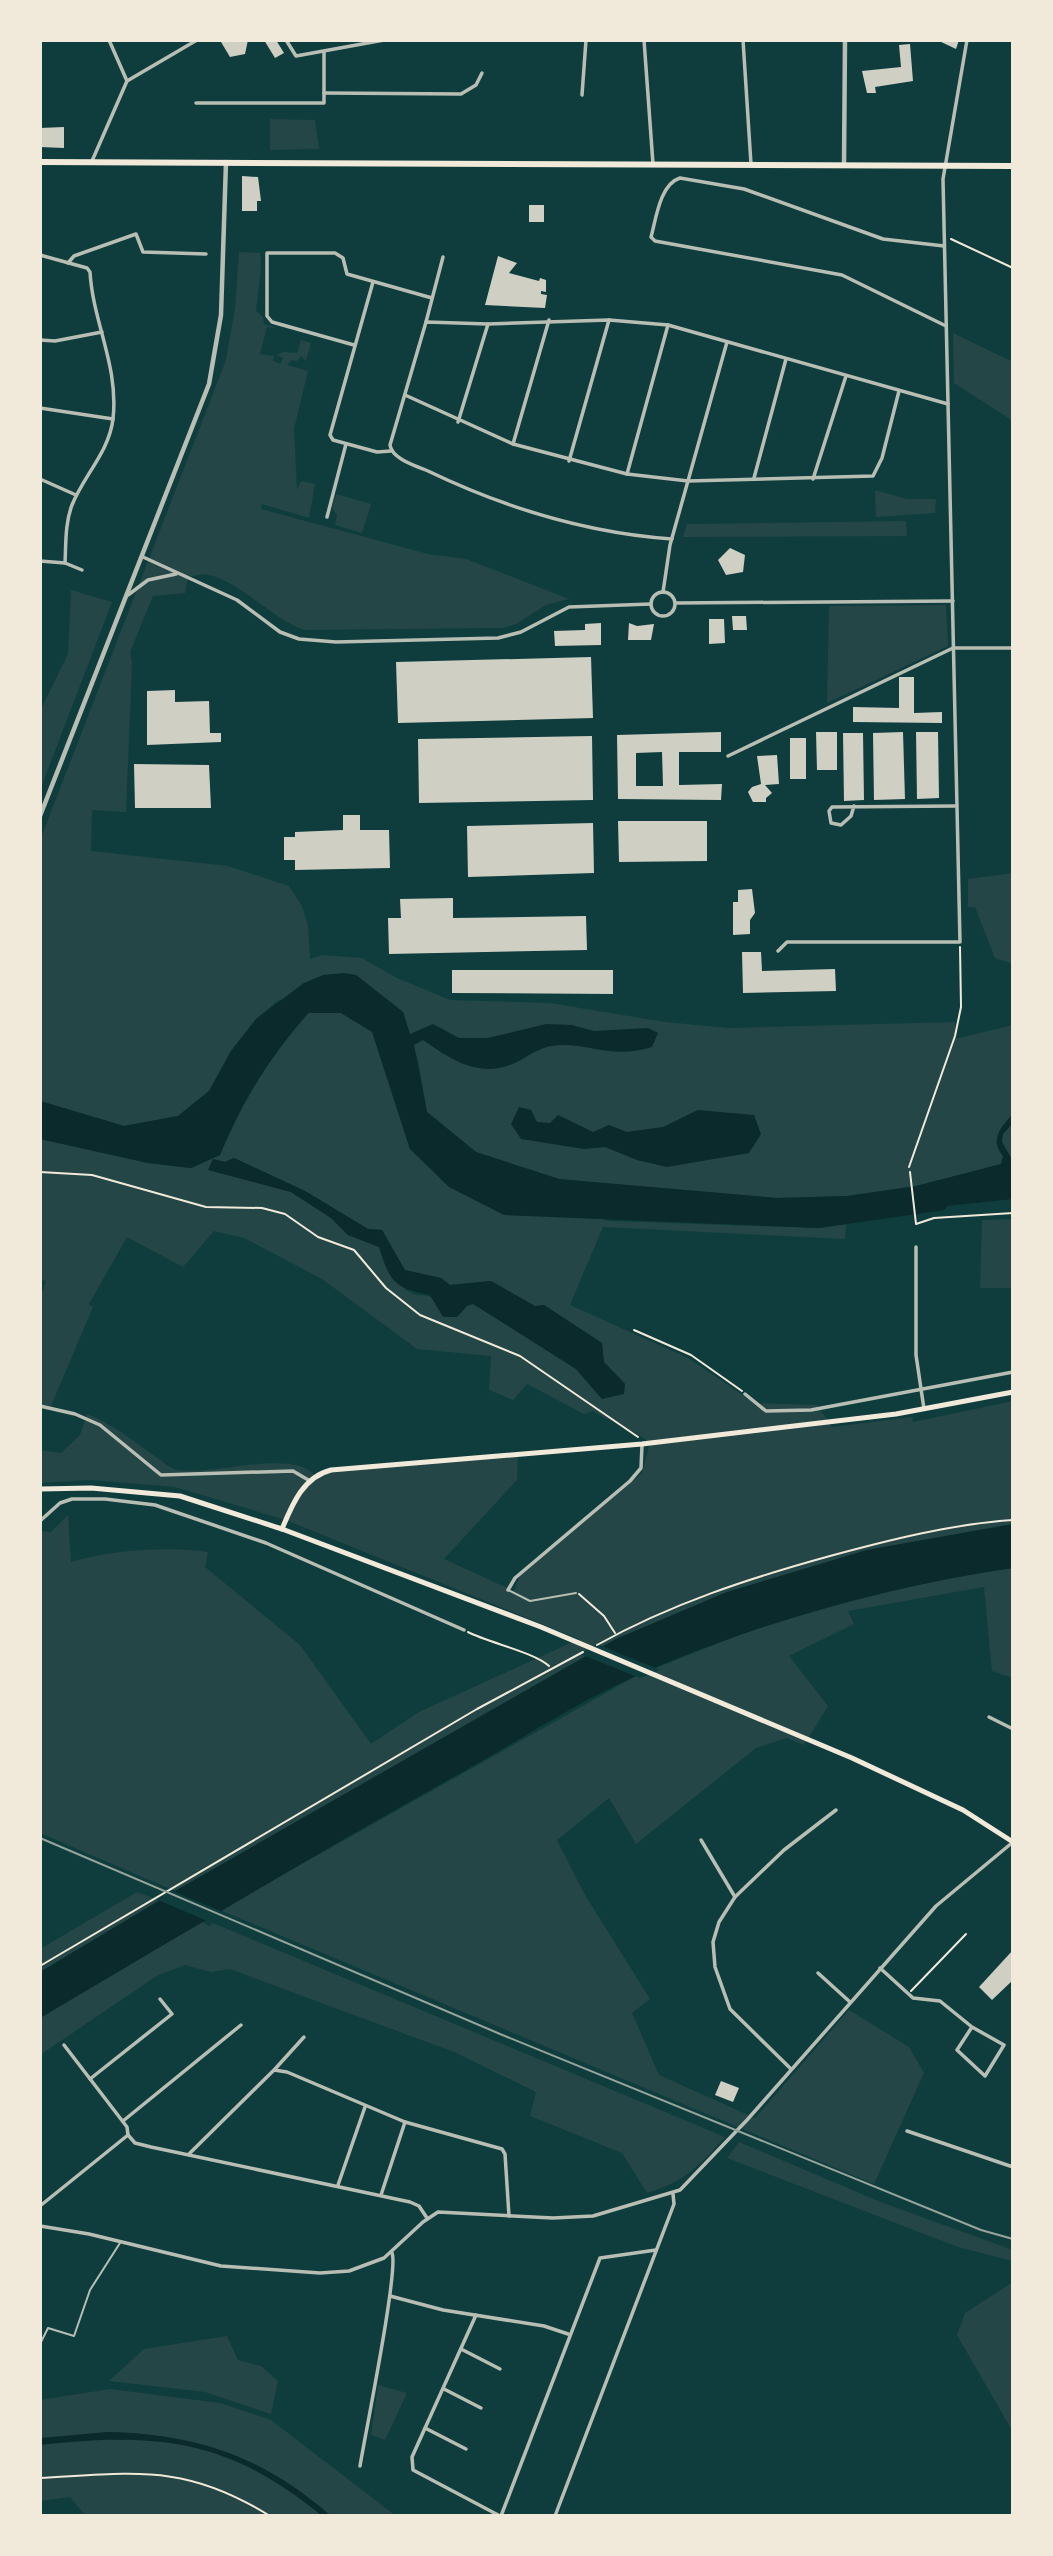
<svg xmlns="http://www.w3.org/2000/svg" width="1053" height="2556" font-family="Barlow,sans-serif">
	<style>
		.green { fill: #244646; fill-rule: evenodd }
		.water { fill: #0a2a2b }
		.pier { fill: #0f3d3e }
		.building { fill: #cfcfc3; fill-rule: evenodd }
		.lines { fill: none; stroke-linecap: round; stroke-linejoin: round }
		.path { stroke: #f1e9da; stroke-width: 2 }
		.service { stroke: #b8beb3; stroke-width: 2 }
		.minor { stroke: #b8beb3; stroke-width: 3.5 }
		.tertiary { stroke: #b8beb3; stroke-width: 4.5 }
		.secondary { stroke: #f1e9da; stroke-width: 5 }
		.primary { stroke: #f1e9da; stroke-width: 6 }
		.rail { stroke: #97a49c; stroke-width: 2 }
	</style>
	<rect width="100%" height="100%" fill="#0f3d3e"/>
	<g class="green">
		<path d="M270 119 315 120 319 149 270 150Z"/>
		<path d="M239 252 260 253 261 267 256 311 263 317 264 324 277 328 267 327 260 354 274 356 273 361 281 364 283 358 276 355 284 352 297 353 301 340 311 343 306 361 301 356 297 361 292 360 287 365 308 371 294 429 297 490 301 481 315 484 309 518 262 504 261 509 428 554 466 559 569 599 546 605 516 624 503 628 304 630C272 619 239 581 209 575 203 573 194 576 188 577L185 593 153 596 130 652 132 664 126 812 92 810 91 851 228 866 289 886 302 906 308 926 310 959 323 955 362 958 397 978 450 1000 550 1003 665 1022 729 1028 955 1022 956 1038H959L1013 1025V1161L916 1186 847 1196 777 1198 670 1191 559 1179 476 1152 427 1112 418 1060 403 1012 356 975 277 1001 256 1019 231 1051 209 1091 178 1116 124 1126 40 1101V840L226 360 235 308Z"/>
		<path d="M953 333 1013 362V421L954 383Z"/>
		<path d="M875 490 907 499H936L935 513 876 517Z"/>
		<path d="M336 494 371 504 362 533 335 525 337 515 332 508Z"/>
		<path d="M906 521 907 536 683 537 687 524Z"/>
		<path d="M71 590 112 602 40 790V711L68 654Z"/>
		<path d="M946 605 948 646 827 703 829 606Z"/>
		<path d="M1013 873V964L995 958 975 907H968V879Z"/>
		<path d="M309 1013H341L372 1031 410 1149 609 1221 819 1228 846 1224 845 1239 603 1227 570 1305 688 1358 755 1403 817 1405 832 1427 912 1417 913 1422 1013 1401V1524L867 1550 727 1592 616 1639 175 1891 40 1833V1531L51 1532 68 1515 71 1562C110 1550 168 1546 208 1552L205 1567 300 1645 371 1744 419 1712 579 1639 286 1520 175 1487 91 1480 40 1483V1450L61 1453 80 1435 87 1414C112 1423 134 1442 156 1457 161 1460 168 1467 174 1469 208 1478 294 1447 315 1476L323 1472 518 1455 517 1480 444 1559 514 1591 520 1575 642 1473 650 1443C631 1428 613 1423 593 1411L584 1414 527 1384 513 1400 489 1390 491 1356 417 1349 322 1279 244 1238 214 1231 183 1267 127 1237 89 1304 93 1307 51 1406 40 1404V1297L46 1282 40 1277V1139L148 1163 191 1168 220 1155C244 1099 269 1058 309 1013ZM234 1158 305 1191 368 1229 382 1230 404 1270 441 1278 450 1285 491 1281 535 1306 544 1305 602 1343 604 1362 625 1384 602 1399 576 1369 488 1311 473 1304 467 1306 457 1317 436 1306 435 1300C427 1293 421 1297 413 1294 395 1286 385 1264 379 1247L348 1235 331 1218 291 1192 227 1173 213 1159 225 1162Z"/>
		<path d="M1013 1219V1288H980L982 1220Z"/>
		<path d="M1013 1568V1678L992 1671 984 1587 848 1611 854 1624 789 1656 828 1706 804 1745 787 1738 756 1748 636 1844 609 1798 557 1840 585 1895 650 1999 632 2013 659 2075 755 2118 849 2010 909 2047 924 2073 874 2184 220 1910 636 1676 754 1629 845 1603 943 1578Z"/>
		<path d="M137 1892 160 1901 40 1972V1949Z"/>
		<path d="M200 1921 209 1926 213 1923 725 2137C699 2166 686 2181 647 2193L622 2153 530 2116 536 2092 454 2052 230 1969 211 1972 185 1965 158 1975 40 2055V2018Z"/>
		<path d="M739 2142 883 2203 1013 2250V2261L958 2247 727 2158Z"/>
		<path d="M1013 2282V2432L957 2335 965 2313Z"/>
		<path d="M227 2336 238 2360 261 2366 278 2381 271 2414 205 2392 109 2381 144 2349Z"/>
		<path d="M378 2385 407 2393 385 2440 371 2435Z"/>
		<path d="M110 2389 220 2403 271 2420 396 2516H86L70 2497 40 2501V2400Z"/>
	</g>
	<g class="water">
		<path d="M344 973 356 975 403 1012 410 1034 433 1024 459 1038H488L546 1024 572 1025 594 1031 648 1028 658 1033 652 1047C612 1059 597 1045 561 1045 543 1045 532 1054 517 1062 481 1080 452 1060 423 1040L414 1045 427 1112 476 1152 559 1179 777 1198 847 1196 916 1186 1001 1164 1003 1156C989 1140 1001 1127 1013 1114V1123L1003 1134 1002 1142 1013 1161V1199L947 1206 945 1210 819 1228 504 1215 449 1187 410 1149 372 1032 341 1013H308C269 1058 243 1099 220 1155L191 1168 148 1163 40 1139V1101L124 1126 178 1116 209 1091 231 1051 256 1019 304 983 323 975Z"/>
		<path d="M519 1107 531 1110 537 1122 550 1123 558 1115 593 1132 609 1125 627 1132 663 1127 698 1110 754 1115 761 1134 749 1153 667 1167 637 1160 605 1147 584 1149 521 1139 511 1124Z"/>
		<path d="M234 1158 305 1191 368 1229 382 1230 405 1270 441 1278 450 1285 491 1281 535 1306 544 1305 602 1343 604 1362 625 1384 624 1394 602 1399 576 1369 473 1304 467 1306 457 1317H443L430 1295C394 1288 390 1282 379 1247L348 1235 331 1218 291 1192 208 1170 213 1159 225 1162Z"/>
		<path d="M1013 1524V1568C884 1587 757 1623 638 1675 579 1701 523 1738 466 1770 322 1850 181 1935 40 2018V1972L175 1891 616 1639 727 1592 867 1550Z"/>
		<path d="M107 2432C196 2434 263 2456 331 2516H322C229 2439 157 2432 40 2445V2438Z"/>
	</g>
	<g class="pier">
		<path d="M597 1644 660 1670 640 1678 580 1654Z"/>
		<path d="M170 1890 223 1912 207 1921 156 1899Z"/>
	</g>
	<g class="building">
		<path d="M227 40H248L245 54 230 57 221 42Z"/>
		<path d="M264 40H276L284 53 275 58Z"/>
		<path d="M937 40H959L956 49Z"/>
		<path d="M910 44 913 81 875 87 876 93H867L862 71 901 67 899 45Z"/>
		<path d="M64 127V148L40 147V128Z"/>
		<path d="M242 176 258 177 261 201H257V211H242Z"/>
		<rect x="529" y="205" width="15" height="17"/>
		<path d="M498 256 517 263 509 273 539 281 540 278 546 280V292L541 291V294L547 295 545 308 485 305Z"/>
		<path d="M730 548 745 555 743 572 726 575 718 560Z"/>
		<path d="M732 616H746L747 630H733Z"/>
		<path d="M709 619H724L725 643 709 644Z"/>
		<path d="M601 623V645L555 646 554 631 585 630V624Z"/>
		<path d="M629 623 637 626 654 624 651 640H628Z"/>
		<path d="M591 657 593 718 398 723 396 662Z"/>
		<path d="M899 677H914V713L942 712V723L853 722V707L899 708Z"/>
		<path d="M175 690V702L209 701 210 733H221V742L147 745V691Z"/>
		<path d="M721 732V752H679V785L722 784 721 800 618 799 617 735ZM662 752 663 786H636V753Z"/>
		<path d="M816 732H837V770H817Z"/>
		<path d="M903 732 905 799 874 800 873 733Z"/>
		<path d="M916 732H938L939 798 917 799Z"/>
		<path d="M843 733H863L864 800 844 801Z"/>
		<path d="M592 736 593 800 419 803 418 739Z"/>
		<rect x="790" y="738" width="16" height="41"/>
		<path d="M777 755 779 784 765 785 772 793 766 798V802H753L748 792 752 787 761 784 757 756Z"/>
		<path d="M134 764 209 765 211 808H135Z"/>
		<path d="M343 815H360V830H389L390 868 295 870V860H284V837H295V832L343 830Z"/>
		<path d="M618 821H707V861L619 862Z"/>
		<path d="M593 823 594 873 468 877 467 826Z"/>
		<path d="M752 889 755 913 750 920V934L733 935V902H738V890Z"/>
		<path d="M453 898V918L586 916 587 950 389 954 388 918H401L400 899Z"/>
		<path d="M742 952H761L762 971 835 969 836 991 743 993Z"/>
		<path d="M452 970H613V994L452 993Z"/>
		<path d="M1013 1950V1980L992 2000 979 1987Z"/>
		<path d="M721 2081 739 2088 733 2102 715 2095Z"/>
	</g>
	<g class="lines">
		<g class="path">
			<path d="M951 239 1013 268"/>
			<path d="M909 1167 955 1036 961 1007 960 947"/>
			<path d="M40 1172 92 1175 206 1207 262 1208 285 1214 318 1237 354 1250 386 1288 420 1315 520 1356 638 1437"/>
			<path d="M910 1172 916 1224 934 1218 1013 1213"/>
			<path d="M634 1330 691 1355 742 1391"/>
			<path d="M579 1594 604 1616 615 1633"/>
			<path d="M468 1632C489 1643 534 1652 549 1666"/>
			<path d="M597 1645C670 1604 750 1578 830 1556 889 1540 952 1524 1013 1520"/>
			<path d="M40 1966 477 1709 583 1652"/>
			<path d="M911 1991 966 1934"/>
			<path d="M40 2478C136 2473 185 2463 270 2516"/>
		</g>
		<g class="service">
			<path d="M508 1590 530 1601 576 1593"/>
			<path d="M40 2344 48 2328 74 2336 90 2290 120 2243"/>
		</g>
		<g class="minor">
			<path d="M109 40 127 81"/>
			<path d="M286 40 296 56 384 40"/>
			<path d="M644 40 653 164"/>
			<path d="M743 40 751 164"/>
			<path d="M324 93 461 94 476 85 482 73"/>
			<path d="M582 95 586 40"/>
			<path d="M196 103H324V52"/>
			<path d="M92 161 127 81 197 40"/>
			<path d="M944 246 883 239 744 189 680 178C660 184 656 219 651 237L655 241 842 275 946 326"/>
			<path d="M40 255 87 268 90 272C93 323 119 366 113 419 109 452 84 475 72 505 65 523 66 544 65 563"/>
			<path d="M68 263 74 256 136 234 143 252 206 254"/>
			<path d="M373 282 330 435 333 440 377 452 391 451"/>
			<path d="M426 322 443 257"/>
			<path d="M40 340 55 341 102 332"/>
			<path d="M354 345 272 322 267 316V253H335L343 258 347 274 432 298"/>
			<path d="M405 395 513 444 627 474 688 481 873 476 882 458 899 391"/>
			<path d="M40 408 113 419"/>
			<path d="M458 422 488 324"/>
			<path d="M513 444 549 320"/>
			<path d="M569 461 609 320"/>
			<path d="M627 474 668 325"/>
			<path d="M754 478 786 359"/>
			<path d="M40 479 76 495"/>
			<path d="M813 479 846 376"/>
			<path d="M327 517 346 444"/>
			<path d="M672 539C587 533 505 508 428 471 416 466 392 459 390 445L426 322 488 324 609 320 668 325 948 404"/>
			<path d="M143 557 237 600 280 632 299 639 336 642 498 638 521 632 569 607 651 604"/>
			<path d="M40 561 65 563 82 570"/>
			<circle cx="663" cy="604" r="12"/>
			<path d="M663 592 670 545 727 342"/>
			<path d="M128 595 148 580 176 574"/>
			<path d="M676 603 953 601"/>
			<path d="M953 648H1013"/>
			<path d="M728 756 953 648"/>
			<path d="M854 806 851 816 841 825 831 823 829 811 832 807 955 806"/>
			<path d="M778 951 787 942H960L943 179 967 40"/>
			<path d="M916 1247V1355L924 1409"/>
			<path d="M745 1394 766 1411 811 1410 1013 1372"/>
			<path d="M40 1406 75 1414 100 1425 161 1475 293 1471 310 1481"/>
			<path d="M40 1521 60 1503 72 1499H105L155 1505 266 1543 464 1630"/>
			<path d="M508 1590 515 1578 630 1481 641 1468 642 1445"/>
			<path d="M989 1717 1013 1729"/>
			<path d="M701 1840 735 1897"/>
			<path d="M880 1968 913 1998 940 2001 972 2027 1004 2045 985 2076 957 2050 972 2027"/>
			<path d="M818 1973 850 2002"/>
			<path d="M64 2045 127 2127 128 2135"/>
			<path d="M275 2069 304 2037"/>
			<path d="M791 2069 730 2009 715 1967 713 1942 719 1922 735 1897 784 1850 836 1810"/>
			<path d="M90 2079 172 2014 160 1999"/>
			<path d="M123 2121 241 2025"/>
			<path d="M907 2131 1013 2167"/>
			<path d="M128 2135 135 2143 151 2147 410 2202 419 2206 427 2218"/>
			<path d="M189 2154 274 2070 287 2072 405 2122 502 2149 505 2154 509 2216"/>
			<path d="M338 2185 365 2107"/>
			<path d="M381 2195 405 2122"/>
			<path d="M40 2206 128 2135"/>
			<path d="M40 2226 89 2234 221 2266 320 2273 349 2271 384 2258 423 2222 438 2212 553 2218 593 2216 680 2190 747 2120 936 1906 1013 1842"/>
			<path d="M390 2296 443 2310 544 2326 568 2334"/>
			<path d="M476 2315 412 2457 413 2470 500 2516"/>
			<path d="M461 2349 500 2369"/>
			<path d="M444 2389 481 2408"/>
			<path d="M425 2428 466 2449"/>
			<path d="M360 2466C365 2435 399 2269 392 2253"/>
			<path d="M501 2516 600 2258 656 2250"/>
			<path d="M555 2516 674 2204 673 2194"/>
		</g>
		<g class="tertiary">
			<path d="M844 165 845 40"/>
			<path d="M40 816 209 384 221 315 226 162"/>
		</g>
		<g class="secondary">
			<path d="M40 1489 91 1488 180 1496 282 1529 541 1627 852 1758 963 1810 1013 1842"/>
			<path d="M282 1529C292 1505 303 1477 331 1470L642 1444 896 1414 1013 1392"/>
		</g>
		<path class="primary" d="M40 162 1013 166"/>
		<path class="rail" d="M40 1838 500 2034 981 2230 1013 2239"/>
	</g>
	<rect width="1053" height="2556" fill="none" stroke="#f1e9da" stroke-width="84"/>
</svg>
